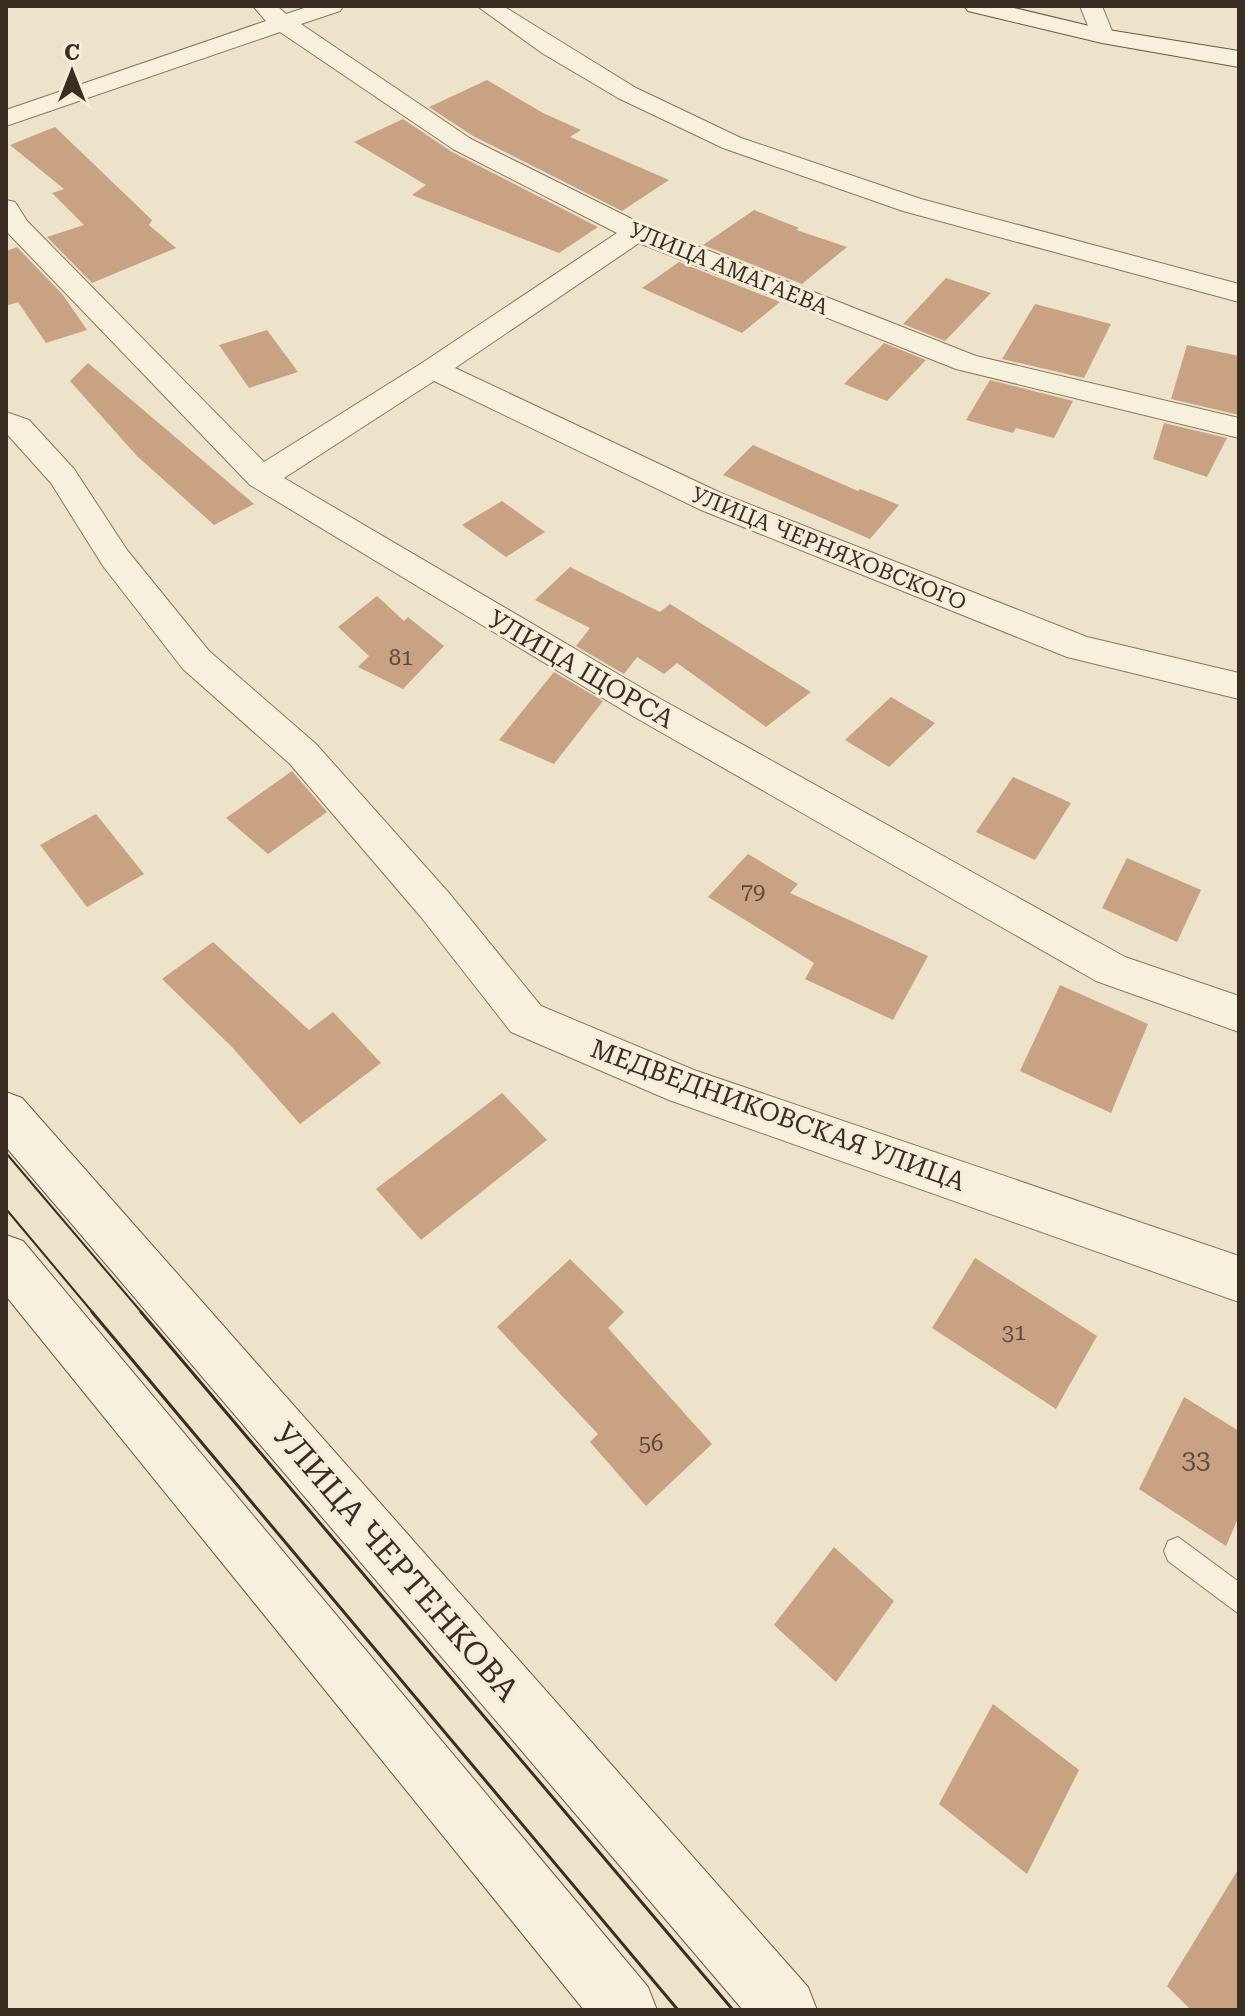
<svg xmlns="http://www.w3.org/2000/svg" width="1245" height="2016" font-family="'Roboto Serif',serif">
	<style>
		.building { fill: #c8a283 }
		.lines { fill: none; stroke-linecap: round; stroke-linejoin: round }
		.lane-casing { stroke: #88775f; stroke-width: 2 }
		.street-casing { stroke: #88775f; stroke-width: 2 }
		.secondary-casing { stroke: #6a5842; stroke-width: 2 }
		.lane { fill: #f7f0dd; fill-rule: evenodd }
		.street { fill: #f7f0dd; fill-rule: evenodd }
		.secondary { fill: #f7f0dd; fill-rule: evenodd }
		.tram-far1 { stroke: #3a2e22; stroke-width: 2 }
		.tram { stroke: #3a2e22; stroke-width: 3 }
		.labels { text-anchor: middle; stroke-width: 6; stroke-linejoin: round; paint-order: stroke }
		.far-street-label { font-size: 22px; fill: #3a2e22; stroke: #f4edda }
		.number-label { font-size: 22px; fill: #5e4b3a }
		.street-label { font-size: 26px; fill: #3a2e22; stroke: #f4edda }
		.near-number-label { font-size: 26px; fill: #5e4b3a }
		.near-street-label { font-size: 32px; fill: #3a2e22; stroke: #f4edda }
	</style>
	<rect width="100%" height="100%" fill="#ece3ca"/>
	<g class="building">
		<path d="M487 80 543 113 581 130 570 137 669 180 622 211 473 136 429 107Z"/>
		<path d="M403 119 452 152 598 227 559 253 412 195 426 185 354 142Z"/>
		<path d="M55 127 152 220 149 225 176 248 92 283 47 237 84 225 52 193 64 189 10 145Z"/>
		<path d="M754 210 799 228 796 230 847 247 802 284 703 245Z"/>
		<path d="M17 247 63 295 87 330 46 343 18 302 6 306V251Z"/>
		<path d="M679 262 780 302 742 333 642 288Z"/>
		<path d="M946 278 991 293 945 341 903 324Z"/>
		<path d="M1035 304 1111 324 1084 378 1002 359Z"/>
		<path d="M267 330 298 372 249 388 219 345Z"/>
		<path d="M884 343 926 360 887 401 844 384Z"/>
		<path d="M1187 345 1239 356V415L1171 399Z"/>
		<path d="M88 363 254 504 214 525 137 456 70 381Z"/>
		<path d="M990 380 1073 401 1054 438 1016 428 1013 433 966 420Z"/>
		<path d="M1164 423 1227 438 1207 477 1153 459Z"/>
		<path d="M753 445 858 491 860 489 899 505 870 539 723 475Z"/>
		<path d="M502 501 545 532 506 557 462 525Z"/>
		<path d="M570 567 660 612 670 604 811 692 766 727 677 663 664 674 637 657 624 674 576 646 590 628 535 600Z"/>
		<path d="M377 596 404 621 408 617 444 646 403 689 358 667 369 656 338 627Z"/>
		<path d="M554 672 603 701 554 764 499 740Z"/>
		<path d="M891 697 935 723 889 767 845 740Z"/>
		<path d="M292 771 327 812 268 854 226 818Z"/>
		<path d="M1013 777 1071 803 1035 860 976 832Z"/>
		<path d="M96 814 144 874 87 907 40 845Z"/>
		<path d="M748 854 798 884 790 893 928 956 893 1020 805 979 814 963 708 897Z"/>
		<path d="M1127 858 1201 890 1177 942 1102 908Z"/>
		<path d="M213 942 309 1030 333 1012 381 1063 300 1124 232 1047 162 979Z"/>
		<path d="M1060 985 1148 1024 1111 1113 1020 1071Z"/>
		<path d="M502 1093 547 1140 421 1240 376 1189Z"/>
		<path d="M975 1258 1097 1336 1056 1409 932 1328Z"/>
		<path d="M570 1259 624 1312 608 1328 712 1444 646 1506 590 1442 598 1434 497 1327Z"/>
		<path d="M1184 1397 1239 1431V1516L1226 1546 1139 1489Z"/>
		<path d="M834 1547 894 1601 836 1682 774 1625Z"/>
		<path d="M993 1704 1079 1770 1027 1874 939 1804Z"/>
		<path d="M1239 1868V2010H1191L1167 1986Z"/>
	</g>
	<g class="lines">
		<g class="lane-casing">
			<path id="lane" d="M1178 1537 1239 1582V1614L1168 1561 1164 1551 1168 1541Z"/>
		</g>
		<g class="street-casing">
			<g id="street">
				<path d="M253 6H277L286 14 310 6H343L340 11 301 24 471 139 646 226 976 356 1239 418V438L956 369 639 243 455 368 723 494 1087 637 1239 673V699L1067 657 701 510 434 381 284 478 657 697 1125 957 1239 996V1032L1096 981 631 715 250 485 6 231V200L15 202 27 221 264 462 422 363 617 233 453 149 280 32 6 126V110L266 21Z"/>
				<path d="M477 6H503L636 88 741 138 921 199 1239 284V302L903 211 723 148 618 98 542 53Z"/>
				<path d="M1080 6H1102L1114 36 1110 41H1094Z"/>
				<path d="M6 412 29 420 74 469 127 550 209 651 316 744 449 893 541 1006 694 1070 1239 1256V1302L669 1100 511 1032 421 917 290 764 183 669 103 566 51 483 6 433Z"/>
			</g>
		</g>
		<g class="secondary-casing">
			<g id="secondary">
				<path d="M964 6H1006L1102 29 1239 51V67L1102 43 968 11Z"/>
				<path d="M6 1092 22 1098 808 1987 817 2010H743L6 1147Z"/>
				<path d="M6 1235 23 1241 648 1987 657 2010H584L6 1296Z"/>
			</g>
		</g>
		<use href="#lane" class="lane"/>
		<use href="#street" class="street"/>
		<use href="#secondary" class="secondary"/>
		<g class="tram-far1">
			<path d="M6 1153 143 1314"/>
			<path d="M6 1209 94 1314"/>
		</g>
		<g class="tram">
			<path d="M92 1312 678 2010"/>
			<path d="M141 1312 733 2010"/>
		</g>
	</g>
	<g class="labels">
		<g class="far-street-label">
			<text transform="translate(729 268) rotate(22)" y="8">УЛИЦА АМАГАЕВА</text>
			<text transform="translate(829 548) rotate(22)" y="8">УЛИЦА ЧЕРНЯХОВСКОГО</text>
		</g>
		<g class="number-label">
			<text x="401" y="665">81</text>
			<text x="753" y="899">79</text>
			<text x="1014" y="1340">31</text>
			<text x="651" y="1451">56</text>
		</g>
		<g class="street-label">
			<text transform="translate(581 669) rotate(30)" y="9">УЛИЦА ЩОРСА</text>
			<text transform="translate(778 1115) rotate(20)" y="9">МЕДВЕДНИКОВСКАЯ УЛИЦА</text>
		</g>
		<g class="near-number-label">
			<text x="1196" y="1469">33</text>
		</g>
		<g class="near-street-label">
			<text transform="translate(396 1562) rotate(49)" y="11">УЛИЦА ЧЕРТЕНКОВА</text>
		</g>
	</g>
	<rect width="1245" height="2016" fill="none" stroke="#3a2e22" stroke-width="16"/>
	<g transform="translate(72 72)" stroke="#f4edda" stroke-width="6" paint-order="stroke">
	<path d="M0-6L14 30L0 20L-14 30Z" fill="#3a2e22"/>
	<text y="-12" font-size="22" font-weight="bold" text-anchor="middle" fill="#3a2e22">С</text>
	</g>
</svg>
